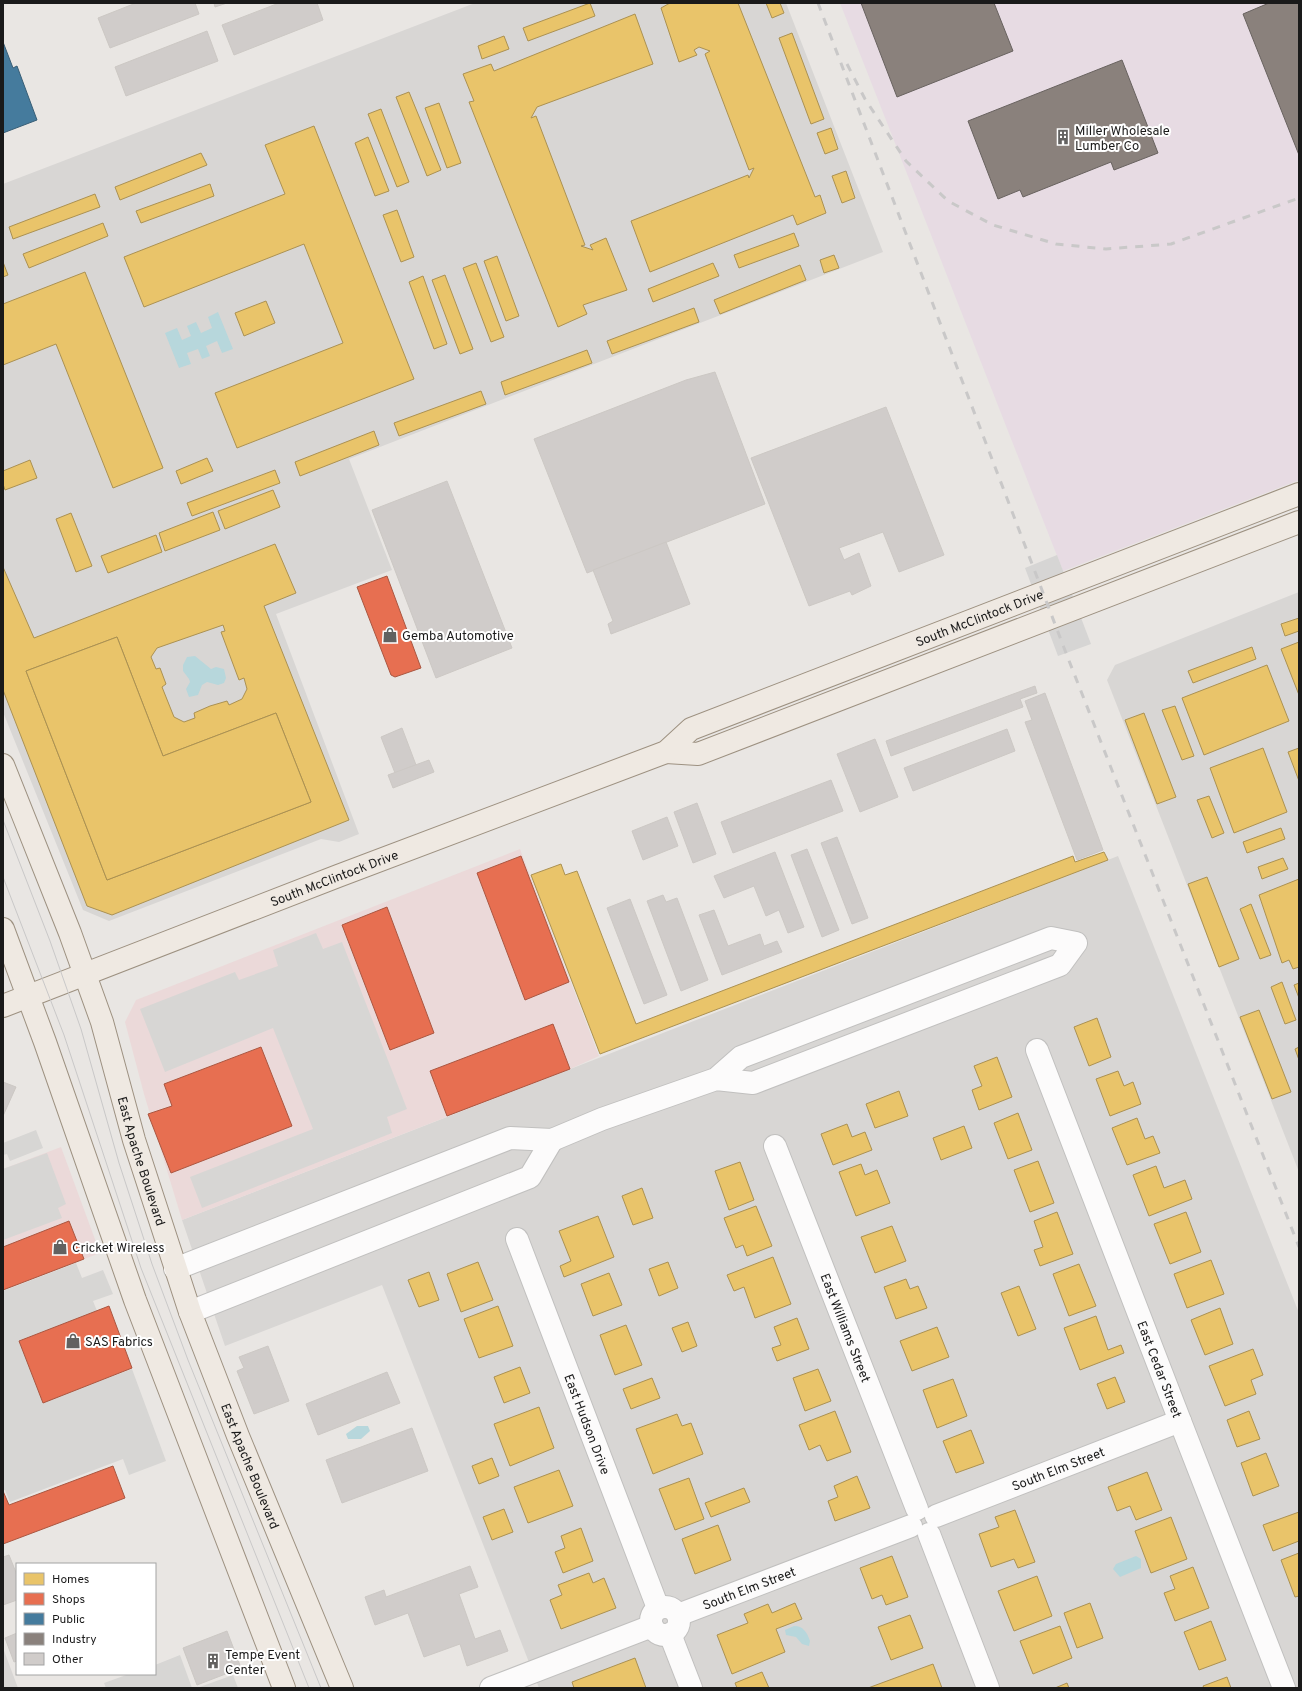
<svg xmlns="http://www.w3.org/2000/svg" width="1302" height="1691" font-family="Overpass,sans-serif">
	<style>
		.residential { fill: #d8d6d4 }
		.commercial { fill: #ebd9d9 }
		.industrial { fill: #e7dbe3 }
		.religious { fill: #d7d6d4 }
		.water { fill: #b7d7dc }
		.pier { fill: #d6d5d4 }
		.homes { fill: #e9c46a; stroke: #ab9152; fill-rule: evenodd }
		.shops { fill: #e76f51; stroke: #aa5640 }
		.public { fill: #457b9d; stroke: #385e76 }
		.industry { fill: #8a817c; stroke: #68625f }
		.building { fill: #d0ccca; stroke: #ccc8c4 }
		.lines { fill: none; stroke-linecap: round; stroke-linejoin: round }
		.minor-casing { stroke: #c1c0bf; stroke-width: 24 }
		.major-casing { stroke: #9d9181; stroke-width: 24 }
		.minor { stroke: #fcfbfb; stroke-width: 22 }
		.major { stroke: #efe9e2; stroke-width: 22 }
		.tram { stroke: #c9c8c8; stroke-width: 1 }
		.rail { stroke: #c9c8c8; stroke-width: 3; stroke-dasharray: 8 8; stroke-linecap: butt }
		.labels { text-anchor: middle; stroke-width: 4; stroke-linejoin: round; paint-order: stroke }
		.poi-label { font-size: 13px; fill: #1a1a1a; stroke: #fff; text-anchor: start }
		.street-label { font-size: 13px; fill: #1a1a1a; stroke: #fff }
	</style>
	<rect width="100%" height="100%" fill="#e9e6e3"/>
	<g class="residential">
		<path d="M475 3H786L883 252 349 459 392 570 276 614 359 834 339 842 321 839 109 921 83 910 3 712V184Z"/>
		<path d="M1299 592V1172L1107 680 1115 665Z"/>
		<path d="M1118 856 1299 1313V1688H539L382 1285 225 1346 182 1220Z"/>
		<path d="M3 1648 18 1688H3Z"/>
	</g>
	<g class="commercial">
		<path d="M520 849 599 1056 570 1069 182 1220 144 1094 125 1022 136 1000Z"/>
		<path d="M61 1147 100 1253 3 1290V1169Z"/>
	</g>
	<path class="industrial" d="M840 3H1299V480L1063 571Z"/>
	<g class="religious">
		<path d="M316 933 323 949 342 942 407 1109 387 1117 392 1133 202 1208 190 1177 313 1129 273 1028 165 1072 140 1009 235 972 239 980 278 966 273 950Z"/>
		<path d="M36 1130 43 1148 10 1161 7 1154 3 1155V1143Z"/>
		<path d="M47 1153 66 1204 58 1208 62 1218 3 1240V1169Z"/>
		<path d="M76 1263 82 1278 103 1270 113 1294 93 1301 97 1311 20 1340 43 1402 132 1369 166 1461 129 1475 123 1459 10 1502 5 1490H3V1291Z"/>
		<path d="M180 1655 192 1688H106L104 1683 129 1674H155V1665Z"/>
		<path d="M233 1675 238 1688H197Z"/>
	</g>
	<g class="water">
		<path d="M218 312 233 349 222 353 217 341 206 346 210 356 202 359 198 349 187 353 191 364 179 368 165 333 177 328 182 340 191 336 187 326 196 322 201 333 212 328 208 317Z"/>
		<path d="M195 656 211 669 216 667 224 669 226 678 224 683 218 685 207 682 202 685 198 695 189 697 186 689 190 682 189 679 183 671V665L187 657Z"/>
		<path d="M357 1426H368L370 1431 361 1439H348L346 1434Z"/>
		<path d="M1136 1556 1141 1559V1568L1120 1577 1113 1569 1116 1564Z"/>
		<path d="M794 1626C803 1626 807 1632 810 1641L809 1646 802 1644 796 1637 786 1635 785 1630Z"/>
	</g>
	<path class="pier" d="M1057 555 1091 644 1058 656 1025 568Z"/>
	<g class="homes">
		<path d="M590 3 595 16 528 41 523 28Z"/>
		<path d="M670 3H738L815 197 820 195 826 213 797 225 793 215 650 272 631 221 748 175 749 178 754 168 749 170 705 54 710 51 699 47 694 50 697 55 679 62 661 8Z"/>
		<path d="M766 3H780L784 13 772 18Z"/>
		<path d="M635 14 653 64 537 107 531 118 536 116 585 245 581 246 593 250 590 245 606 238 627 290 583 305 587 314 558 327 469 102 474 101 463 74 491 64 494 71Z"/>
		<path d="M792 33 824 119 811 124 779 38Z"/>
		<path d="M504 36 509 49 482 59 478 46Z"/>
		<path d="M409 92 441 170 427 176 396 97Z"/>
		<path d="M439 103 461 163 447 168 425 108Z"/>
		<path d="M381 109 409 182 397 187 368 114Z"/>
		<path d="M314 126 414 379 237 448 215 393 343 343 304 244 144 307 124 257 285 194 265 145Z"/>
		<path d="M831 128 838 149 825 154 817 133Z"/>
		<path d="M368 137 389 191 375 196 355 143Z"/>
		<path d="M201 153 207 165 120 200 115 187Z"/>
		<path d="M846 171 855 198 842 203 832 176Z"/>
		<path d="M210 184 214 196 141 223 136 211Z"/>
		<path d="M95 194 100 207 13 239 9 227Z"/>
		<path d="M397 210 414 257 401 262 383 215Z"/>
		<path d="M103 223 108 236 29 268 23 254Z"/>
		<path d="M794 233 799 246 739 268 734 255Z"/>
		<path d="M834 255 839 268 824 273 820 260Z"/>
		<path d="M497 256 519 316 506 321 484 261Z"/>
		<path d="M3 262 8 275 3 277Z"/>
		<path d="M476 263 504 337 491 342 463 268Z"/>
		<path d="M713 263 719 276 653 302 648 289Z"/>
		<path d="M800 265 806 280 720 314 714 300Z"/>
		<path d="M85 272 163 468 113 488 56 344 3 365V304Z"/>
		<path d="M445 275 473 349 460 354 432 280Z"/>
		<path d="M423 276 447 344 434 349 409 282Z"/>
		<path d="M266 301 275 323 244 336 235 313Z"/>
		<path d="M694 308 699 322 612 354 607 341Z"/>
		<path d="M587 350 592 363 505 395 501 382Z"/>
		<path d="M481 391 486 404 399 436 394 423Z"/>
		<path d="M374 431 379 445 300 476 295 462Z"/>
		<path d="M207 458 213 471 181 484 176 471Z"/>
		<path d="M30 460 37 478 5 490 3 484V471Z"/>
		<path d="M275 470 280 483 192 516 187 503Z"/>
		<path d="M273 490 280 507 225 529 218 511Z"/>
		<path d="M213 512 220 530 165 551 159 533Z"/>
		<path d="M71 513 92 566 76 572 56 519Z"/>
		<path d="M156 535 162 552 108 573 101 556Z"/>
		<path d="M275 544 296 593 264 606 349 820 112 915 87 906 3 690V567L34 638ZM223 625 225 631 221 632 239 680 244 678 247 689 242 699 229 705 227 701 210 706 194 713 195 718 184 722 174 717 162 687 166 684 160 668 156 669 151 657 157 648ZM117 637 163 756 276 713 311 802 107 880 26 671Z"/>
		<path d="M1299 618V631L1285 636 1281 624Z"/>
		<path d="M117 637 163 756 276 713 311 802 107 880 26 671Z"/>
		<path d="M1299 642V695L1281 649Z"/>
		<path d="M1252 647 1256 659 1193 683 1188 671Z"/>
		<path d="M1267 665 1289 721 1204 755 1182 698Z"/>
		<path d="M1175 706 1194 756 1182 760 1162 710Z"/>
		<path d="M1144 713 1176 797 1157 804 1125 720Z"/>
		<path d="M1263 748 1287 812 1234 833 1210 768Z"/>
		<path d="M1299 748V781L1288 752Z"/>
		<path d="M1209 796 1224 833 1212 838 1197 800Z"/>
		<path d="M1281 828 1285 839 1247 853 1243 842Z"/>
		<path d="M1104 852 1108 860 600 1054 531 875 561 864 565 875 577 871 636 1024 1073 856 1075 862Z"/>
		<path d="M1283 858 1288 869 1262 879 1258 867Z"/>
		<path d="M1207 877 1239 959 1219 967 1188 884Z"/>
		<path d="M1299 879V967L1293 969 1289 960 1282 963 1259 895Z"/>
		<path d="M1251 904 1271 955 1260 959 1240 909Z"/>
		<path d="M1282 982 1296 1020 1285 1024 1271 987Z"/>
		<path d="M1299 983V998L1294 985Z"/>
		<path d="M1259 1010 1291 1092 1272 1099 1240 1017Z"/>
		<path d="M1097 1018 1111 1057 1089 1066 1074 1027Z"/>
		<path d="M1299 1047V1060L1295 1049Z"/>
		<path d="M997 1057 1012 1097 979 1110 972 1090 982 1086 974 1066Z"/>
		<path d="M1118 1071 1124 1086 1133 1082 1141 1104 1110 1116 1096 1079Z"/>
		<path d="M899 1091 908 1116 875 1128 866 1104Z"/>
		<path d="M1018 1113 1032 1150 1008 1159 994 1123Z"/>
		<path d="M1137 1118 1145 1139 1153 1136 1160 1153 1127 1165 1112 1128Z"/>
		<path d="M847 1124 852 1137 865 1132 872 1150 833 1165 821 1134Z"/>
		<path d="M964 1126 972 1148 941 1160 933 1138Z"/>
		<path d="M1038 1161 1054 1203 1030 1212 1014 1170Z"/>
		<path d="M740 1162 754 1200 729 1210 715 1171Z"/>
		<path d="M861 1164 865 1175 877 1170 890 1203 856 1216 839 1172Z"/>
		<path d="M1156 1166 1164 1188 1185 1180 1192 1199 1149 1216 1133 1175Z"/>
		<path d="M642 1188 653 1218 633 1225 622 1196Z"/>
		<path d="M756 1206 772 1246 747 1256 743 1245 736 1248 724 1218Z"/>
		<path d="M1057 1212 1073 1254 1040 1266 1034 1250 1043 1247 1034 1221Z"/>
		<path d="M1186 1212 1201 1252 1170 1264 1154 1224Z"/>
		<path d="M598 1216 614 1257 564 1277 560 1266 571 1261 559 1231Z"/>
		<path d="M892 1226 906 1261 875 1273 861 1237Z"/>
		<path d="M773 1257 791 1304 755 1318 744 1287 734 1291 727 1275Z"/>
		<path d="M1211 1260 1224 1294 1187 1308 1174 1274Z"/>
		<path d="M478 1262 493 1300 461 1312 447 1274Z"/>
		<path d="M668 1262 678 1288 659 1296 649 1269Z"/>
		<path d="M1079 1264 1096 1306 1069 1316 1053 1274Z"/>
		<path d="M429 1272 439 1300 419 1307 408 1280Z"/>
		<path d="M609 1273 622 1305 593 1316 581 1284Z"/>
		<path d="M906 1279 910 1289 918 1286 927 1308 896 1319 884 1287Z"/>
		<path d="M1019 1286 1036 1329 1018 1336 1001 1293Z"/>
		<path d="M498 1306 513 1346 479 1358 464 1319Z"/>
		<path d="M1220 1308 1233 1344 1205 1355 1191 1320Z"/>
		<path d="M1096 1316 1108 1350 1121 1345 1124 1353 1080 1370 1064 1328Z"/>
		<path d="M797 1318 809 1349 777 1361 772 1348 781 1345 774 1327Z"/>
		<path d="M688 1322 697 1346 682 1352 672 1328Z"/>
		<path d="M626 1325 642 1365 615 1375 600 1335Z"/>
		<path d="M937 1327 949 1357 912 1371 900 1341Z"/>
		<path d="M1253 1349 1263 1375 1251 1380 1256 1394 1225 1406 1209 1366Z"/>
		<path d="M520 1367 530 1393 504 1403 494 1377Z"/>
		<path d="M818 1369 831 1401 805 1411 793 1378Z"/>
		<path d="M1115 1377 1125 1402 1107 1409 1097 1384Z"/>
		<path d="M652 1378 660 1398 631 1409 623 1389Z"/>
		<path d="M953 1379 967 1416 937 1428 923 1390Z"/>
		<path d="M539 1407 554 1448 510 1466 494 1424Z"/>
		<path d="M835 1411 851 1452 827 1461 820 1445 809 1450 799 1425Z"/>
		<path d="M1249 1411 1260 1439 1237 1447 1227 1420Z"/>
		<path d="M677 1414 682 1426 691 1423 703 1454 653 1474 636 1429Z"/>
		<path d="M971 1430 984 1463 956 1473 943 1441Z"/>
		<path d="M1266 1453 1279 1486 1253 1496 1241 1463Z"/>
		<path d="M492 1458 499 1476 479 1484 472 1466Z"/>
		<path d="M559 1470 573 1506 528 1523 514 1487Z"/>
		<path d="M1147 1472 1162 1510 1136 1520 1130 1506 1117 1511 1108 1487Z"/>
		<path d="M857 1476 870 1508 835 1521 828 1501 838 1497 834 1486Z"/>
		<path d="M689 1478 704 1519 675 1530 659 1489Z"/>
		<path d="M744 1488 750 1502 711 1517 705 1503Z"/>
		<path d="M504 1509 513 1532 492 1540 483 1517Z"/>
		<path d="M1015 1510 1035 1562 1018 1568 1014 1559 991 1567 979 1534 999 1527 995 1517Z"/>
		<path d="M1299 1512V1541L1273 1551 1263 1525Z"/>
		<path d="M1171 1517 1187 1559 1151 1573 1135 1531Z"/>
		<path d="M718 1525 731 1560 695 1574 682 1539Z"/>
		<path d="M581 1528 593 1561 563 1573 555 1552 565 1548 561 1536Z"/>
		<path d="M1299 1553V1596L1295 1597 1281 1560Z"/>
		<path d="M892 1556 908 1597 886 1605 882 1595 872 1599 860 1568Z"/>
		<path d="M1193 1567 1209 1608 1175 1621 1164 1593 1175 1589 1170 1576Z"/>
		<path d="M589 1573 593 1583 604 1578 616 1608 561 1629 550 1600 562 1595 558 1585Z"/>
		<path d="M1037 1576 1052 1616 1014 1631 998 1591Z"/>
		<path d="M795 1603 802 1619 776 1629 785 1652 732 1674 717 1635 748 1623 744 1614 768 1604 772 1613Z"/>
		<path d="M1090 1603 1103 1638 1077 1648 1064 1613Z"/>
		<path d="M910 1615 923 1648 891 1660 878 1627Z"/>
		<path d="M1211 1621 1226 1660 1199 1670 1184 1632Z"/>
		<path d="M1060 1626 1072 1658 1033 1674 1020 1641Z"/>
		<path d="M635 1658 646 1688H574L572 1682Z"/>
		<path d="M933 1664 942 1688H868Z"/>
		<path d="M762 1672 769 1688H737L735 1683Z"/>
		<path d="M1227 1677 1231 1688H1204L1203 1686Z"/>
		<path d="M1067 1683 1069 1688H1055Z"/>
	</g>
	<g class="shops">
		<path d="M387 576 421 668 395 677 391 675 357 587Z"/>
		<path d="M521 856 569 982 525 1000 477 873Z"/>
		<path d="M387 907 434 1033 390 1050 342 925Z"/>
		<path d="M553 1024 570 1069 447 1116 430 1071Z"/>
		<path d="M261 1047 292 1126 171 1173 148 1114 172 1106 164 1084Z"/>
		<path d="M69 1221 84 1259 3 1290V1247Z"/>
		<path d="M109 1306 132 1368 43 1403 19 1341Z"/>
		<path d="M113 1466 125 1498 3 1544V1491L9 1505Z"/>
	</g>
	<path class="public" d="M3 42 13 68 17 66 37 120 3 133Z"/>
	<g class="industry">
		<path d="M861 3H994L1013 51 897 97Z"/>
		<path d="M1269 3H1299V155L1243 14Z"/>
		<path d="M1122 60 1158 153 1114 170 1111 162 1023 197 1020 190 998 199 968 121Z"/>
	</g>
	<g class="building">
		<path d="M136 3H195L199 14 110 48 98 18Z"/>
		<path d="M214 3H227L215 7Z"/>
		<path d="M279 3H317L323 20 234 55 222 25Z"/>
		<path d="M207 31 218 61 126 96 115 67Z"/>
		<path d="M715 372 765 504 587 573 534 439 686 380Z"/>
		<path d="M886 407 944 555 899 572 883 532 839 548 844 560 859 553 871 586 852 595 850 591 809 606 751 458Z"/>
		<path d="M447 481 512 648 436 678 372 510Z"/>
		<path d="M666 542 690 604 611 634 608 624 613 621 593 570Z"/>
		<path d="M1035 686 1037 693 1020 699 1023 707 891 756 886 741Z"/>
		<path d="M1045 693 1103 850 1077 860 1025 722 1032 720 1025 701Z"/>
		<path d="M402 728 416 765 395 773 381 737Z"/>
		<path d="M1007 729 1015 751 913 791 904 768Z"/>
		<path d="M875 739 898 797 860 812 837 754Z"/>
		<path d="M429 760 434 772 393 788 388 775Z"/>
		<path d="M831 780 843 811 733 853 721 822Z"/>
		<path d="M697 803 716 854 693 863 674 812Z"/>
		<path d="M667 817 678 846 643 860 632 831Z"/>
		<path d="M837 837 868 918 852 924 821 843Z"/>
		<path d="M807 849 839 930 822 937 791 855Z"/>
		<path d="M775 852 804 927 788 933 779 910 766 916 754 886 724 898 714 876Z"/>
		<path d="M663 895 666 902 677 898 708 980 681 991 647 901Z"/>
		<path d="M630 899 667 995 644 1004 607 908Z"/>
		<path d="M714 910 728 946 760 934 764 946 777 941 782 952 722 975 699 915Z"/>
		<path d="M3 1082 16 1087 3 1116Z"/>
		<path d="M268 1346 289 1401 254 1414 237 1371 244 1368 239 1357Z"/>
		<path d="M387 1372 400 1403 318 1435 306 1404Z"/>
		<path d="M412 1428 428 1471 342 1503 326 1460Z"/>
		<path d="M9 1555 17 1575V1600L3 1605V1557Z"/>
		<path d="M470 1566 478 1587 459 1594 475 1639 500 1630 508 1651 467 1666 460 1644 424 1657 408 1613 375 1625 365 1597 384 1590 386 1597Z"/>
		<path d="M227 1631 241 1668 197 1685 183 1648Z"/>
		<path d="M17 1633V1661L14 1662 5 1638Z"/>
	</g>
	<g class="lines">
		<g class="minor-casing">
			<g id="minor">
				<path id="s1" d="M1037 1050 1180 1421 1284 1688"/>
				<path id="s2" d="M775 1146 917 1509"/>
				<path id="s3" d="M517 1239 658 1608"/>
				<path d="M175 1269 510 1138 552 1140 602 1119 716 1079 741 1057 1051 938 1076 943 1060 965 753 1083 716 1079"/>
				<path d="M190 1312 530 1177 552 1140"/>
				<path id="s4" d="M936 1516 1180 1421"/>
				<path d="M929 1534 988 1688"/>
				<circle cx="665" cy="1621" r="14"/>
				<path id="s5" d="M678 1615 911 1526"/>
				<path d="M670 1634 691 1688"/>
				<path d="M491 1688 652 1626"/>
			</g>
		</g>
		<g class="major-casing">
			<g id="major">
				<path d="M666 752 698 754 1299 522"/>
				<path id="s6" d="M3 765 70 933 102 1022 134 1140 190 1312 238 1436 342 1688"/>
				<path d="M3 929 45 1042 135 1300 284 1688"/>
				<path id="s7" d="M3 1006 338 876 666 752 691 729 1299 494"/>
			</g>
		</g>
		<use href="#minor" class="minor"/>
		<use href="#major" class="major"/>
		<g class="tram">
			<path d="M3 820 50 941 81 1029 119 1163 152 1264 188 1360 321 1688"/>
			<path d="M3 877 64 1035 141 1268 309 1688"/>
		</g>
		<g class="rail">
			<path d="M818 3 1066 653 1299 1247"/>
			<path d="M847 64 865 99 906 161 948 201 993 225 1056 244 1106 249 1171 244 1299 198"/>
		</g>
	</g>
	<defs>
		<g id="building-bare" transform="scale(1.2)"><path d="M-4-6H4V6H1V3H-1V6H-4ZM-2.5-4.3h1.7v1.8h-1.7ZM.8-4.3h1.7v1.8H.8ZM-2.5-1h1.7V.8h-1.7ZM.8-1h1.7V.8H.8Z" fill="#626160" stroke="#fff" stroke-width="2.5" paint-order="stroke"/></g>
		<g id="shop-bare" transform="scale(1.2)"><path d="M-5-2.5h2.3a2.7 3.5 0 0 1 5.4 0H5L5.5 6h-11ZM-1.5-2.5h3a1.5 2.3 0 0 0-3 0Z" fill="#626160" stroke="#fff" stroke-width="2.5" paint-order="stroke"/></g>
	</defs>
	<g fill-rule="evenodd">
		<use href="#building-bare" x="1063" y="137"/>
		<use href="#shop-bare" x="390" y="635"/>
		<use href="#shop-bare" x="60" y="1247"/>
		<use href="#shop-bare" x="73" y="1341"/>
		<use href="#building-bare" x="213" y="1661"/>
	</g>
	<g class="labels">
		<g class="poi-label">
			<text x="1075" y="135">Miller Wholesale<tspan x="1075" dy="15">Lumber Co</tspan></text>
			<text x="402" y="640">Gemba Automotive</text>
			<text x="72" y="1252">Cricket Wireless</text>
			<text x="85" y="1346">SAS Fabrics</text>
			<text x="225" y="1659">Tempe Event<tspan x="225" dy="15">Center</tspan></text>
		</g>
		<g class="street-label">
			<text dy="5" stroke="none"><textPath href="#s7" startOffset="1053">South McClintock Drive</textPath></text>
			<text dy="5" stroke="none"><textPath href="#s7" startOffset="355">South McClintock Drive</textPath></text>
			<text dy="5" stroke="none"><textPath href="#s6" startOffset="420">East Apache Boulevard</textPath></text>
			<text dy="5" stroke="none"><textPath href="#s2" startOffset="195">East Williams Street</textPath></text>
			<text dy="5" stroke="none"><textPath href="#s1" startOffset="342">East Cedar Street</textPath></text>
			<text dy="5" stroke="none"><textPath href="#s3" startOffset="198">East Hudson Drive</textPath></text>
			<text dy="5" stroke="none"><textPath href="#s6" startOffset="744">East Apache Boulevard</textPath></text>
			<text dy="5" stroke="none"><textPath href="#s4" startOffset="131">South Elm Street</textPath></text>
			<text dy="5" stroke="none"><textPath href="#s5" startOffset="76">South Elm Street</textPath></text>
		</g>
	</g>
	<rect width="1302" height="1691" fill="none" stroke="#1a1a1a" stroke-width="8"/>
	<rect x="16" y="1563" width="140" height="112" fill="#ffffff" stroke="#a3a3a3"/>
	<rect x="24" y="1573" width="20" height="12" fill="#e9c46a" stroke="#a3a3a3"/>
	<text x="52" y="1583" font-size="12" fill="#1a1a1a">Homes</text>
	<rect x="24" y="1593" width="20" height="12" fill="#e76f51" stroke="#a3a3a3"/>
	<text x="52" y="1603" font-size="12" fill="#1a1a1a">Shops</text>
	<rect x="24" y="1613" width="20" height="12" fill="#457b9d" stroke="#a3a3a3"/>
	<text x="52" y="1623" font-size="12" fill="#1a1a1a">Public</text>
	<rect x="24" y="1633" width="20" height="12" fill="#8a817c" stroke="#a3a3a3"/>
	<text x="52" y="1643" font-size="12" fill="#1a1a1a">Industry</text>
	<rect x="24" y="1653" width="20" height="12" fill="#d0ccca" stroke="#a3a3a3"/>
	<text x="52" y="1663" font-size="12" fill="#1a1a1a">Other</text>
</svg>
